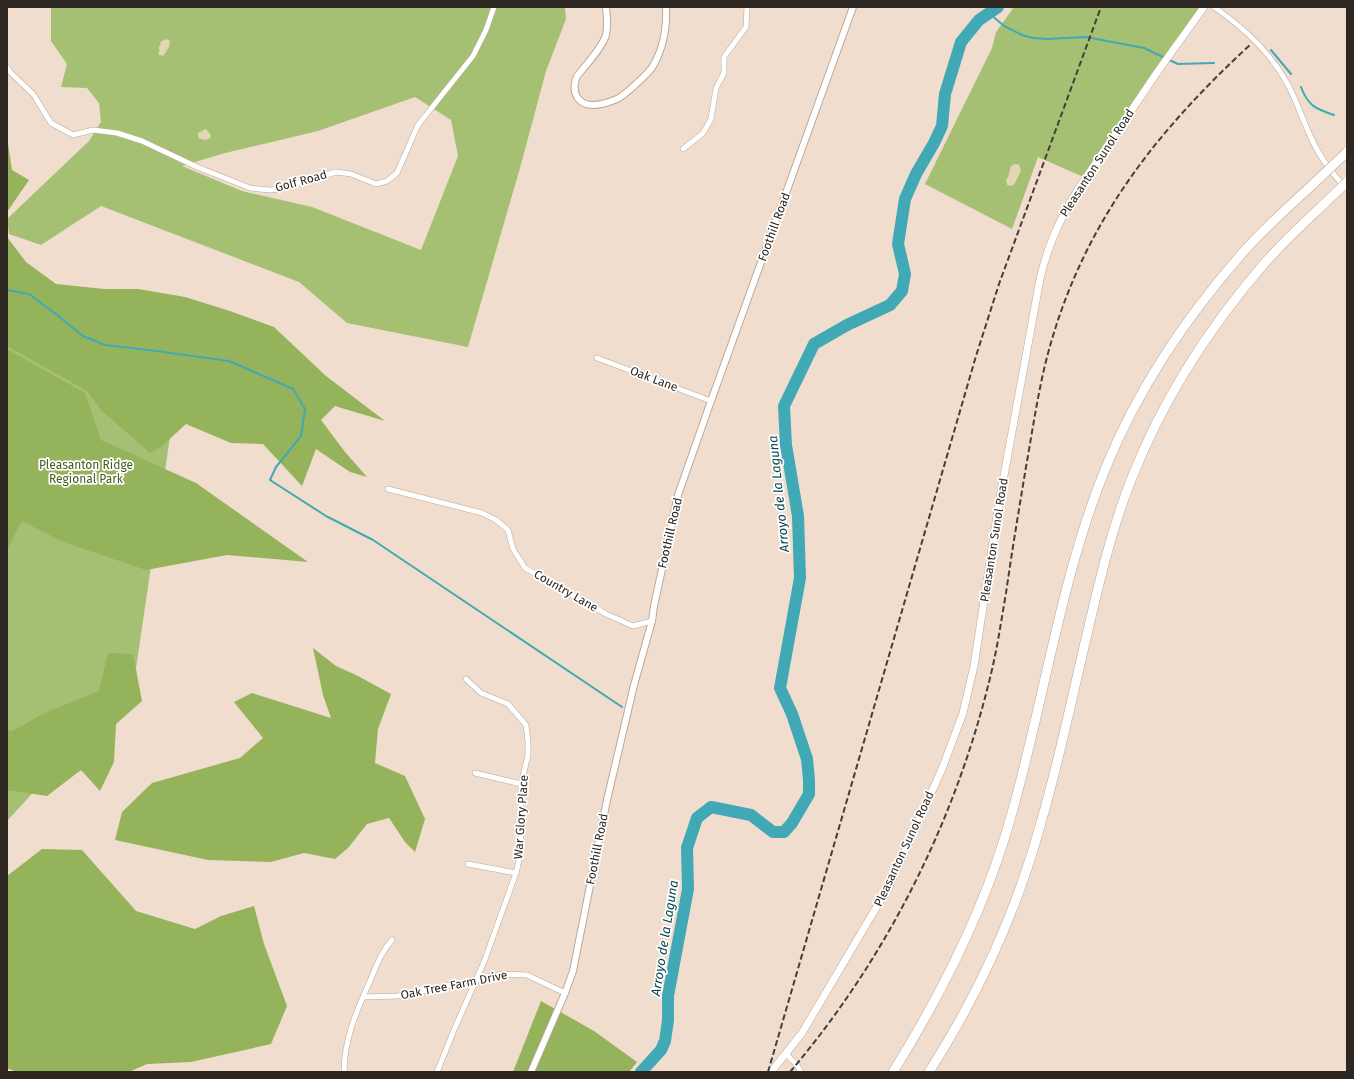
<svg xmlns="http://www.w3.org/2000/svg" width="1354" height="1079" font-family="'Fira Sans',sans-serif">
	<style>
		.green { fill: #a5c073; fill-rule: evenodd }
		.forest { fill: #95b35b }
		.sand { fill: #e1d8b3 }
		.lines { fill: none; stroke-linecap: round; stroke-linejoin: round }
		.stream { stroke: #41a9b6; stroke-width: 2 }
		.river { stroke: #41a9b6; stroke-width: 12 }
		.minor-casing { stroke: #baa99a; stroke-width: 6 }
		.tertiary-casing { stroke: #baa99a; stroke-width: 8 }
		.secondary-casing { stroke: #baa99a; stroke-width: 8 }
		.motorway-casing { stroke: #baa99a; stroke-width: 10 }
		.minor { stroke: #fff; stroke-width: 5 }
		.tertiary { stroke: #fff; stroke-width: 6 }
		.secondary { stroke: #fff; stroke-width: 7 }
		.motorway { stroke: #fff; stroke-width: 9 }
		.rail { stroke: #473e37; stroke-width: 2; stroke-dasharray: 6 3; stroke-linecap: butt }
		.motorway-bridge-casing { stroke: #baa99a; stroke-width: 10; stroke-linecap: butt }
		.motorway-bridge { stroke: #fff; stroke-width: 9 }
		.labels { text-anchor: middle; stroke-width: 3.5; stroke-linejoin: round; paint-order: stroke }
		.street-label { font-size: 12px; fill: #2e2721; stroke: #fff }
		.park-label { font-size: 12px; fill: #485b1d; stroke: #fff }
		.water-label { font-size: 13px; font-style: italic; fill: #06474e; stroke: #fff }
	</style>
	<rect width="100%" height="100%" fill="#f0ddce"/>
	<g class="green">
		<path d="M51 7H565L566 19 546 71 520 168 468 347 347 323 299 282 101 206 41 245 9 234 7 219 89 141 101 122 99 103 87 88 61 87 67 64 51 41ZM415 97 451 120 458 156 421 250 312 207 242 191 182 166 225 153 318 131Z"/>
		<path d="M1014 7H1207L1156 79 1088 179 1038 157 1012 229 925 184 992 48 996 32Z"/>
		<path d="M7 337 171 430 134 682 7 821Z"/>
	</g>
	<g class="forest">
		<path d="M7 137 12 170 29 180 7 212Z"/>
		<path d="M7 237 26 262 56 284 104 289H138L185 297 230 311 274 327 326 376 385 421 335 406 321 420 345 452 367 477 350 472 316 449 302 486 263 444 231 443 186 424 161 447 150 453 102 411 87 391 7 346Z"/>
		<path d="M7 349 85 393 101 440 196 483 308 562 227 555 146 570 63 542 22 521 7 550Z"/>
		<path d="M313 648 336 666 356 675 391 694 378 729 375 763 405 776 425 819 415 852 405 842 389 818 367 824 348 848 335 859 304 853 271 862 208 860 115 840 122 812 152 783 240 758 263 738 234 702 252 693 331 718 323 695Z"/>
		<path d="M108 653 133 654 142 701 116 724 114 762 100 791 81 770 47 796 7 790V730L12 731 45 713 99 691Z"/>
		<path d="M42 849 82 850 136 911 195 929 221 916 254 906 264 944 287 1006 271 1044 191 1062 147 1064 129 1072H17L7 1068V876Z"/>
		<path d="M541 1001 594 1031 637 1062 629 1072H513Z"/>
	</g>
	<g class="sand">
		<path d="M167 39 170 41 169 47 163 56 158 54 160 50H159V46L161 45 160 43 162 41Z"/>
		<path d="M206 129 211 135 210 138 206 140 200 139 198 137V133Z"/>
		<path d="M1015 164 1019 165 1021 170 1015 183 1012 186 1007 185 1006 180 1008 177 1011 166Z"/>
	</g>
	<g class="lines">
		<g class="stream">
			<path d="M989 13 1004 26 1022 35 1033 38 1047 39 1086 37 1144 48 1178 64 1214 63"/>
			<path d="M1271 50 1291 74"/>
			<path d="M1301 87C1308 106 1316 109 1334 115"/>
			<path d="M7 290 29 294 56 314 83 336 105 345 149 350 229 361 293 389 305 409 301 436 276 467 270 480 326 516 373 540 622 707"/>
		</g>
		<path class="river" d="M641 1072 661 1050 665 1041 668 1020V996L688 889 687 848 697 818 711 807 751 815 773 832H784L792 823 809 794V780L807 759 792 714 780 688 800 578 798 516 786 445 784 406 814 344 847 325 890 305 902 291 905 274 898 244 905 199 916 174 934 143 942 126 945 94 961 42 979 20 998 7"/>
		<g class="minor-casing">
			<g id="minor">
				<path d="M1214 7C1243 27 1270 52 1287 83 1296 99 1301 115 1308 131 1317 153 1330 172 1347 189"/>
				<path d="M7 67 10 72 33 94"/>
				<path d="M35 97 51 123 73 135 93 130 117 133 142 141 197 167 250 188 270 190 279 189 336 172 351 174 376 184 387 181 397 173 418 125 473 56 486 30 494 7"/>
				<path d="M683 149 702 134 706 128 711 119 716 88 724 73V57L746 27 747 7"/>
				<path d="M597 358 711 401"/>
				<path d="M388 489 482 513 496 520 508 530 513 549 525 568 606 614 633 626 652 621"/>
				<path d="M475 773 521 784"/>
				<path d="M468 864 516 873"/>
				<path d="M363 997 398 996 503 974 527 975 565 993"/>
				<path d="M786 1054 797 1065 801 1072"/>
				<path d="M344 1072C344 1039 357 1010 370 981 376 967 381 952 392 940"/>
				<path d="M437 1072 454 1030 484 962 516 873 521 852V784L528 755V741L526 725 508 704 481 693 466 679"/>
			</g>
		</g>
		<g class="tertiary-casing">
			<g id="tertiary">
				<path d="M606 7C607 16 608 26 606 35 602 48 586 65 577 76 574 83 573 90 577 97 585 110 605 104 617 99 624 96 649 73 653 66 664 47 667 28 666 7"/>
				<path d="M531 1072 565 993 573 971 607 800 634 685 652 621 654 606 678 495 711 401 853 7"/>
			</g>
		</g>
		<g class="secondary-casing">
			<path id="secondary" d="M771 1072 802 1033 889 886 942 769 963 713 974 666 999 503 1040 279C1048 245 1059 221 1077 191L1158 71 1204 7"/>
		</g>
		<g class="motorway-casing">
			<g id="motorway">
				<path d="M893 1072C944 990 988 903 1013 809 1045 696 1061 577 1106 467 1139 387 1188 314 1246 249 1266 227 1288 207 1310 187"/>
				<path d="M929 1072C979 994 1018 908 1042 819 1060 757 1073 693 1088 630 1100 579 1112 528 1131 480 1162 401 1208 329 1263 265 1282 243 1304 223 1325 203"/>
			</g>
		</g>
		<use href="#minor" class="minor"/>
		<use href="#tertiary" class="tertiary"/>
		<use href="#secondary" class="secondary"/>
		<use href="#motorway" class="motorway"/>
		<g class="rail">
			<path d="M768 1072 976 356 999 284 1101 7"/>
			<path d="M790 1072C886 959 955 822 990 678 997 650 1001 622 1006 593 1012 551 1019 509 1026 467 1032 433 1037 399 1045 365 1078 231 1151 136 1251 44"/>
		</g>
		<g class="motorway-bridge-casing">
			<g id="motorway-bridge">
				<path d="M1310 187 1347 152"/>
				<path d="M1325 203 1347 182"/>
			</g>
		</g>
		<use href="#motorway-bridge" class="motorway-bridge"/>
	</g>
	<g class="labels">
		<g class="street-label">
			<text transform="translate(1097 163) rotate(-57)" y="4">Pleasanton Sunol Road</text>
			<text transform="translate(301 181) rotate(-15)" y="4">Golf Road</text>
			<text transform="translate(774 227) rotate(-70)" y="4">Foothill Road</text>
			<text transform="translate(654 379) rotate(21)" y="4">Oak Lane</text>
			<text transform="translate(670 533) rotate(-77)" y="4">Foothill Road</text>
			<text transform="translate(994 540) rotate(-81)" y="4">Pleasanton Sunol Road</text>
			<text transform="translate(566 591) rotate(30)" y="4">Country Lane</text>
			<text transform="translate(521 817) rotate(-86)" y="4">War Glory Place</text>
			<text transform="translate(597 849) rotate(-79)" y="4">Foothill Road</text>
			<text transform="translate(904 849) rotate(-65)" y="4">Pleasanton Sunol Road</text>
			<text transform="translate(454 985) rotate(-11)" y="4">Oak Tree Farm Drive</text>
		</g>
		<g class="park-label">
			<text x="86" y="469">Pleasanton Ridge<tspan x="86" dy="14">Regional Park</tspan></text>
		</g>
		<g class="water-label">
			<text transform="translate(778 494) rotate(-96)" y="5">Arroyo de la Laguna</text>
			<text transform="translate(664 938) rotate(-81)" y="5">Arroyo de la Laguna</text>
		</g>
	</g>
	<rect width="1354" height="1079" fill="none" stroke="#2e2721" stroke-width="16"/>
</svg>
